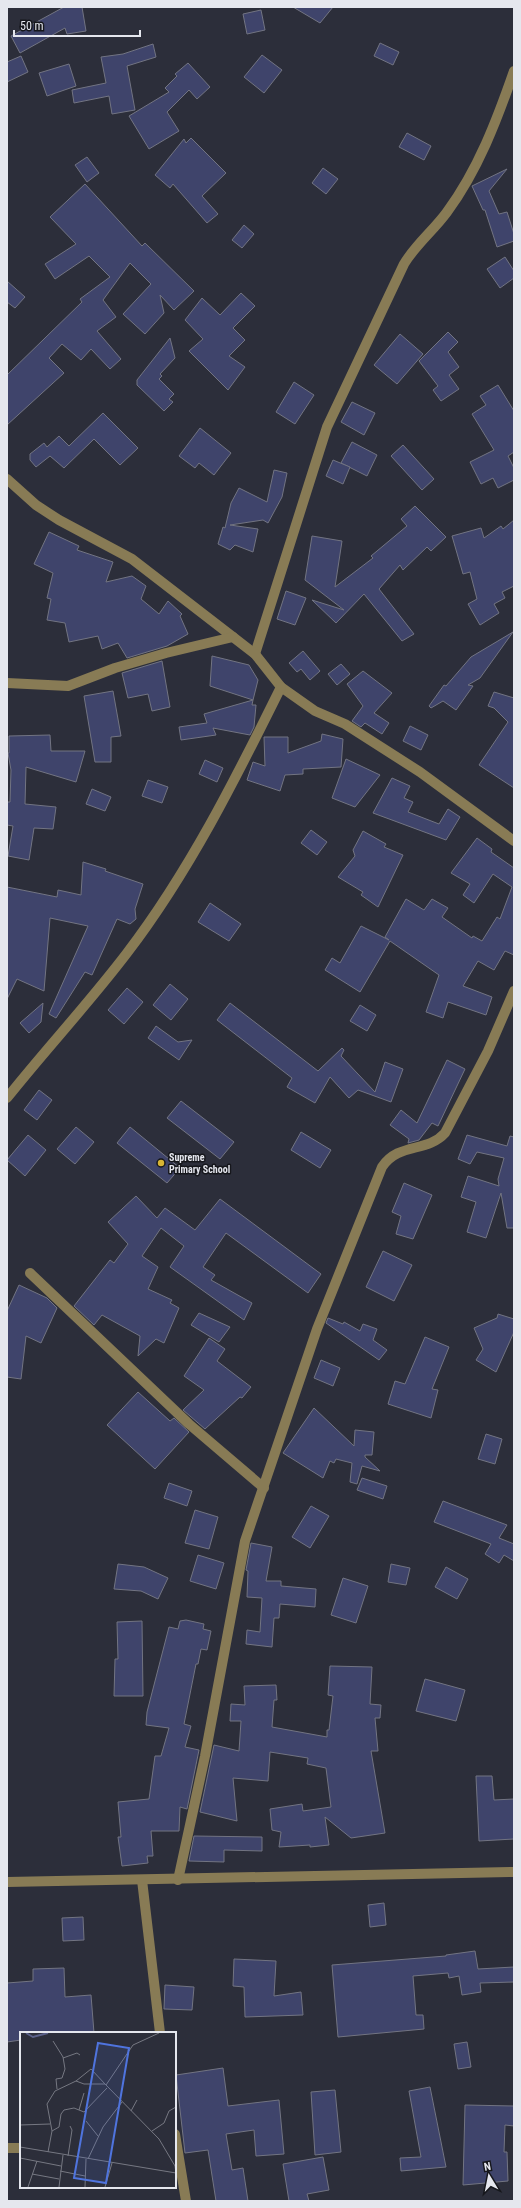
<svg xmlns="http://www.w3.org/2000/svg" width="521" height="2208" font-family="'Roboto Condensed',sans-serif">
	<style>
		.building { fill: #3f446b; stroke: #727482 }
		.lines { fill: none; stroke-linecap: round; stroke-linejoin: round }
		.minor { stroke: #887b55; stroke-width: 10 }
		.poi-dot { fill: #d8b434; stroke: #16171c; stroke-width: 1.5 }
		.labels { text-anchor: middle; stroke-width: 3; stroke-linejoin: round; paint-order: stroke }
		.poi-label { font-size: 10px; font-weight: bold; fill: #e5e7ee; stroke: #16171c; text-anchor: start }
		.inset-river { fill: none; stroke: #5b618a; stroke-width: 2 }
		.inset-road { fill: none; stroke: #767882; stroke-width: 1 }
		.view { fill: #4f74de; fill-opacity: 0.15; stroke: #4f74de; stroke-width: 2 }
		.inset-edge { fill: none; stroke: #e5e7ee; stroke-width: 2 }
	</style>
	<rect width="100%" height="100%" fill="#2c2e3a"/>
	<g class="building">
		<path d="M64 7H82L86 31 67 34 65 28 20 53 11 36Z"/>
		<path d="M293 7H333L320 23Z"/>
		<path d="M261 10 265 30 247 34 243 14Z"/>
		<path d="M380 43 399 52 393 65 374 56Z"/>
		<path d="M153 44 156 57 127 66 135 110 112 114 109 96 74 103 72 90 106 83 101 57 123 54Z"/>
		<path d="M262 55 282 70 264 93 244 77Z"/>
		<path d="M21 56 28 72 7 82V62Z"/>
		<path d="M188 63 210 87 197 99 189 90 167 112 179 131 149 149 129 116 169 92 165 88 177 76 175 74Z"/>
		<path d="M69 64 76 86 47 96 39 73Z"/>
		<path d="M407 133 431 146 424 160 399 147Z"/>
		<path d="M191 138 226 173 202 196 218 214 207 223 173 184 170 188 155 175 184 139 186 143Z"/>
		<path d="M87 157 99 173 87 182 75 165Z"/>
		<path d="M323 168 338 179 326 194 312 183Z"/>
		<path d="M507 169 489 191 499 214 507 212 514 234V241L497 247 485 210H483L472 186Z"/>
		<path d="M85 184 142 246 145 243 194 291 174 310 160 295 164 313 145 334 123 314 151 284 130 263 103 300 116 317 97 331 121 359 110 369 91 349 81 360 62 344 49 358 64 373 7 425V375L82 302 80 299 110 277 89 256 55 279 45 264 76 244 50 217Z"/>
		<path d="M244 225 254 234 242 248 232 240Z"/>
		<path d="M505 257 514 271V278L500 288 487 269Z"/>
		<path d="M7 281 25 297 15 308 7 302Z"/>
		<path d="M241 293 255 306 233 328 245 340 229 356 245 367 228 390 189 351 203 339 185 320 202 298 220 315Z"/>
		<path d="M448 332 458 342 448 352 459 367 449 375 459 389 441 401 433 390 438 386 419 361Z"/>
		<path d="M400 334 423 354 397 384 374 365Z"/>
		<path d="M170 338 175 358 160 374 162 376 159 379 174 394 169 399 173 402 164 411 137 385V380Z"/>
		<path d="M294 382 314 395 295 424 276 412Z"/>
		<path d="M498 385 514 411V452L508 456 514 468V480L498 488 493 478 481 484 470 462 494 450 472 414 486 405 480 396Z"/>
		<path d="M352 402 375 413 364 435 341 422Z"/>
		<path d="M103 413 138 448 120 465 94 439 64 468 50 456 36 467 30 460V454L44 443 47 447 59 436 69 446Z"/>
		<path d="M200 428 231 453 214 475 199 463 195 468 179 456Z"/>
		<path d="M352 442 377 455 367 476 341 463Z"/>
		<path d="M403 445 434 479 422 490 391 456Z"/>
		<path d="M333 460 350 467 343 484 326 476Z"/>
		<path d="M274 470 287 473 282 497 268 523 263 520 230 525 258 529 253 552 235 545 230 550 218 544 223 527 225 528 231 503 239 488 267 502Z"/>
		<path d="M415 506 446 537 431 551 427 547 403 570 400 565 379 589 414 634 402 641 364 594 336 623 312 600 344 610 305 580 312 536 342 541 335 587 373 558 371 556 407 526 401 519Z"/>
		<path d="M514 520V586L502 592 505 598 494 604 499 613 480 625 468 604 477 599 470 572 463 574 452 536 481 528 484 538 501 526 503 529Z"/>
		<path d="M49 532 79 546 77 550 113 562 106 582 132 576 146 586 141 599 159 614 168 601 182 614 180 616 188 634 167 646 127 658 118 643 102 649 98 636 69 642 65 623 47 620 51 599 47 598 53 573 34 564Z"/>
		<path d="M286 591 306 598 295 625 277 619Z"/>
		<path d="M513 632 480 678 468 685 473 686 456 710 443 701 431 708 429 706 444 685 446 686 471 657Z"/>
		<path d="M303 651 320 671 310 680 301 669 297 672 289 663Z"/>
		<path d="M212 656 249 665 258 680 253 700 210 686Z"/>
		<path d="M162 661 170 707 152 711 148 694 128 698 122 673Z"/>
		<path d="M341 664 350 674 337 685 328 674Z"/>
		<path d="M363 671 392 693 374 713 389 723 382 734 365 723 361 727 352 721 363 706 347 684Z"/>
		<path d="M113 691 121 736 111 737V762H95L84 696Z"/>
		<path d="M494 692 514 698V788L479 765 508 722 494 708 488 706Z"/>
		<path d="M253 700 252 705H256L254 727 250 735 213 728 216 735 181 740 179 727 207 723 204 714Z"/>
		<path d="M410 726 428 735 421 750 403 741Z"/>
		<path d="M322 734 343 739 341 767 303 769V774L285 775 280 791 247 780 253 762 265 766 264 737H288V753L321 741Z"/>
		<path d="M50 735 51 751H85L76 782 26 767 25 804 56 807 53 829 34 828 29 860 8 856 13 826 7 825V802H10L11 770 8 753H9V736Z"/>
		<path d="M346 759 380 775 355 807 332 798Z"/>
		<path d="M205 760 223 768 217 782 199 774Z"/>
		<path d="M392 778 410 786 404 798 413 802 408 812 439 824 448 809 460 817 446 840 373 813Z"/>
		<path d="M148 780 168 787 162 803 142 796Z"/>
		<path d="M92 789 111 797 105 811 86 804Z"/>
		<path d="M311 830 327 842 317 855 301 843Z"/>
		<path d="M363 831 386 844 384 847 403 855 378 907 361 895 363 892 338 877 355 856 353 850Z"/>
		<path d="M477 838 492 849 491 852 514 868V955L505 951 494 970 478 961 463 986 492 997 486 1015 448 1002 443 1018 426 1012 439 975 390 941 360 992 325 970 332 958 340 963 361 926 389 940 385 937 406 899 424 910 432 899 448 908 442 917 472 938 473 936 482 941 497 917 500 919 512 887 493 874 474 903 463 895 470 884 451 873Z"/>
		<path d="M83 862 106 869 105 871 143 884 135 909 136 919 130 924 117 919 92 975 85 972 56 1018 49 1014 88 926 50 918 44 991 17 979 7 999V887L57 897 58 890 81 895Z"/>
		<path d="M210 903 241 924 229 941 198 922Z"/>
		<path d="M170 984 188 999 171 1020 153 1005Z"/>
		<path d="M127 988 143 1002 124 1024 108 1010Z"/>
		<path d="M43 1003 41 1022 29 1033 20 1023Z"/>
		<path d="M230 1003 318 1071 342 1048 344 1050 341 1056 375 1092 385 1062 403 1069 391 1102 358 1090 349 1098 330 1077 315 1103 287 1087 292 1078 217 1020Z"/>
		<path d="M360 1005 376 1015 367 1031 350 1021Z"/>
		<path d="M156 1026 178 1042 192 1040 179 1060 148 1038Z"/>
		<path d="M447 1060 465 1069 438 1126 432 1123 419 1140 408 1143 409 1139 390 1125 401 1110 417 1123Z"/>
		<path d="M39 1090 52 1100 37 1120 24 1110Z"/>
		<path d="M181 1101 234 1142 220 1159 167 1118Z"/>
		<path d="M76 1127 94 1142 75 1164 57 1149Z"/>
		<path d="M130 1127 180 1168 167 1183 117 1143Z"/>
		<path d="M301 1132 331 1150 320 1168 291 1150Z"/>
		<path d="M28 1135 46 1150 25 1176 7 1160Z"/>
		<path d="M467 1135 507 1146 510 1136 514 1137V1228H507L501 1193 486 1238 467 1232 476 1202 461 1197 468 1176 499 1186 498 1179 504 1158 477 1152 470 1164 458 1159Z"/>
		<path d="M404 1183 432 1195 413 1239 396 1234 401 1216 392 1212Z"/>
		<path d="M136 1196 157 1218 165 1208 195 1230 220 1199 321 1274 308 1293 226 1233 203 1267 215 1275 211 1280 252 1303 244 1320 170 1267 184 1246 161 1228 142 1256 158 1267 148 1289 172 1300 170 1303 179 1308 164 1343 156 1339 138 1356 140 1336 102 1315 94 1325 74 1306 110 1260 114 1263 128 1244 108 1222Z"/>
		<path d="M383 1251 412 1265 394 1301 366 1287Z"/>
		<path d="M19 1285 47 1298 57 1308 41 1343 26 1336 21 1379 7 1377V1311Z"/>
		<path d="M199 1313 230 1327 219 1342 191 1325Z"/>
		<path d="M498 1314 514 1319V1332L496 1372 476 1360 483 1349 474 1328 497 1318Z"/>
		<path d="M328 1318 343 1324 344 1322 360 1331 363 1324 377 1329 373 1340 387 1350 379 1360 326 1323Z"/>
		<path d="M425 1337 449 1347 432 1389 438 1390 431 1418 388 1404 395 1381 405 1384Z"/>
		<path d="M209 1338 225 1349 217 1361 251 1387 242 1398 240 1397 205 1429 183 1410 204 1390 184 1376Z"/>
		<path d="M321 1360 340 1368 333 1386 314 1378Z"/>
		<path d="M138 1392 170 1421 174 1418 189 1432 155 1469 107 1425Z"/>
		<path d="M314 1408 354 1446 355 1430 374 1432 372 1455H365V1457L380 1471 362 1466 357 1484 350 1482 352 1463 336 1459 334 1463 330 1461 323 1478 283 1453Z"/>
		<path d="M486 1434 502 1439 495 1464 478 1459Z"/>
		<path d="M362 1478 387 1486 383 1499 357 1490Z"/>
		<path d="M169 1483 192 1491 187 1506 164 1498Z"/>
		<path d="M443 1501 507 1525 499 1538 514 1544V1561L504 1555 499 1563 485 1554 491 1544 434 1522Z"/>
		<path d="M311 1506 329 1516 310 1548 292 1537Z"/>
		<path d="M195 1510 218 1517 209 1549 185 1543Z"/>
		<path d="M251 1543 272 1547 266 1581H281V1586L316 1589 315 1607 280 1604 279 1618H274L272 1647 246 1644 247 1630 260 1632 262 1598 247 1597 248 1571 246 1570Z"/>
		<path d="M198 1555 224 1563 216 1589 190 1581Z"/>
		<path d="M118 1564 144 1567 168 1578 158 1599 141 1591 114 1589Z"/>
		<path d="M391 1564 410 1568 406 1585 388 1582Z"/>
		<path d="M446 1567 468 1579 457 1599 435 1587Z"/>
		<path d="M343 1578 368 1586 356 1623 331 1615Z"/>
		<path d="M186 1620 204 1624 203 1629 211 1631 207 1650 201 1649 198 1664H196L184 1724 191 1726 185 1747 199 1750 187 1809 180 1807 179 1831H151L153 1856H147L148 1863 122 1866 118 1837H121L118 1802 149 1799 155 1756H161L169 1728 146 1725 147 1712 169 1627 178 1629 180 1621Z"/>
		<path d="M142 1621 143 1696H114L115 1659H118L117 1622Z"/>
		<path d="M330 1666 372 1667 370 1704 381 1705 380 1718H375L378 1751H371L385 1833 351 1838 325 1817 329 1845 310 1847V1845L279 1847 281 1832 272 1830 270 1809 302 1804 303 1811 331 1807 326 1768 307 1764 308 1758 270 1752 268 1781 233 1778 237 1821 200 1812 214 1745 239 1751 241 1721H230L231 1704 245 1705 244 1686 276 1685 277 1700H274L272 1727 327 1737V1730H329L333 1696 328 1695Z"/>
		<path d="M425 1679 465 1690 456 1721 416 1711Z"/>
		<path d="M476 1776H492L494 1800 514 1799V1839L479 1841Z"/>
		<path d="M194 1836 262 1837V1851L224 1850V1862L189 1861Z"/>
		<path d="M384 1903 386 1925 370 1927 368 1905Z"/>
		<path d="M83 1917 84 1940 63 1941 62 1918Z"/>
		<path d="M475 1951 478 1969 514 1967V1982L480 1983 481 1992 462 1995 459 1976 449 1978 448 1973 413 1976 416 2015H423L424 2029 338 2037 332 1965 446 1956V1955Z"/>
		<path d="M234 1959 276 1961 274 1996 301 1992 303 2015 245 2017 244 1987 233 1986Z"/>
		<path d="M64 1968 65 1997 91 1995 94 2033H21V2040L7 2042V1983L33 1981V1969Z"/>
		<path d="M165 1985 194 1987 192 2010 164 2009Z"/>
		<path d="M467 2042 471 2067 458 2069 454 2044Z"/>
		<path d="M223 2068 228 2106 279 2100 284 2154 256 2156 254 2130 226 2134 232 2170 243 2168 248 2201H216L208 2150 185 2153 176 2075Z"/>
		<path d="M430 2087 446 2167 401 2171 400 2158 421 2157 409 2091Z"/>
		<path d="M335 2090 341 2152 315 2155 311 2092Z"/>
		<path d="M465 2105 514 2106V2126L505 2125 504 2152H507L508 2181 463 2185Z"/>
		<path d="M323 2157 329 2190 307 2194 309 2201H289L283 2164Z"/>
	</g>
	<g class="lines">
		<g class="minor">
			<path d="M7 479 36 505 59 520 132 559 233 637"/>
			<path d="M255 654 327 427 404 264C416 244 434 230 447 212 478 170 497 120 514 71"/>
			<path d="M7 683 68 686 115 668 166 653 233 637 255 654 281 687 315 711 345 724 420 772 514 841"/>
			<path d="M7 1098C46 1049 89 1003 127 953 189 872 236 778 281 687"/>
			<path d="M30 1273 189 1424 264 1488"/>
			<path d="M142 1880 160 2033"/>
			<path d="M178 1880 205 1756 245 1541 317 1329 382 1167C399 1142 427 1153 445 1133L488 1051 514 991"/>
			<path d="M7 1882 514 1872"/>
			<path d="M175 2134 186 2201"/>
			<path d="M7 2148H21"/>
		</g>
	</g>
	<circle class="poi-dot" cx="161" cy="1163" r="4"/>
	<g class="labels">
		<g class="poi-label">
			<text x="169" y="1161">Supreme<tspan x="169" dy="12">Primary School</tspan></text>
		</g>
	</g>
	<g transform="translate(20 2032)">
		<rect width="156" height="156" fill="#2c2e3a"/>
		<path class="inset-river" d="M6 1 13 5 28 1"/>
		<path class="inset-road" d="M33 9 43 25 45 37 42 46 36 47 37 57M43 26 57 21 60 23M56 49 64 52H85L139 107 155 134 156 141M86 53 113 13 139 1M59 78 64 61M111 79 117 68M66 89 78 104M0 93 30 92M32 99 39 95 41 82 44 78 54 76 64 80 87 56M132 99 144 91 149 79 156 75M0 115 156 141M28 120 32 99 27 72 35 59 56 49 71 37 85 52M48 124 52 98 50 94M0 126 41 134M68 127 83 95 102 70M40 139 65 144M12 142 39 147M8 155 17 129M39 155 43 123M65 155 66 127M85 155 92 131"/>
		<path class="view" d="M78 11 109 16 86 151 54 146Z"/>
		<rect width="156" height="156" class="inset-edge"/>
	</g>
	<rect width="521" height="2208" fill="none" stroke="#e5e7ee" stroke-width="16"/>
	<g transform="translate(489 2176) rotate(350)" stroke="#16171c" stroke-width="3" paint-order="stroke">
	<path d="M0-3L7 15L0 10L-7 15Z" fill="#e5e7ee"/>
	<text y="-6" font-size="11" font-weight="bold" text-anchor="middle" fill="#e5e7ee">N</text>
	</g>
	<path d="M14 30v6h126v-6" fill="none" stroke="#e5e7ee" stroke-width="2"/>
	<text x="20" y="30" font-size="12" fill="#e5e7ee" stroke="#16171c" stroke-width="3" paint-order="stroke">50 m</text>
</svg>
